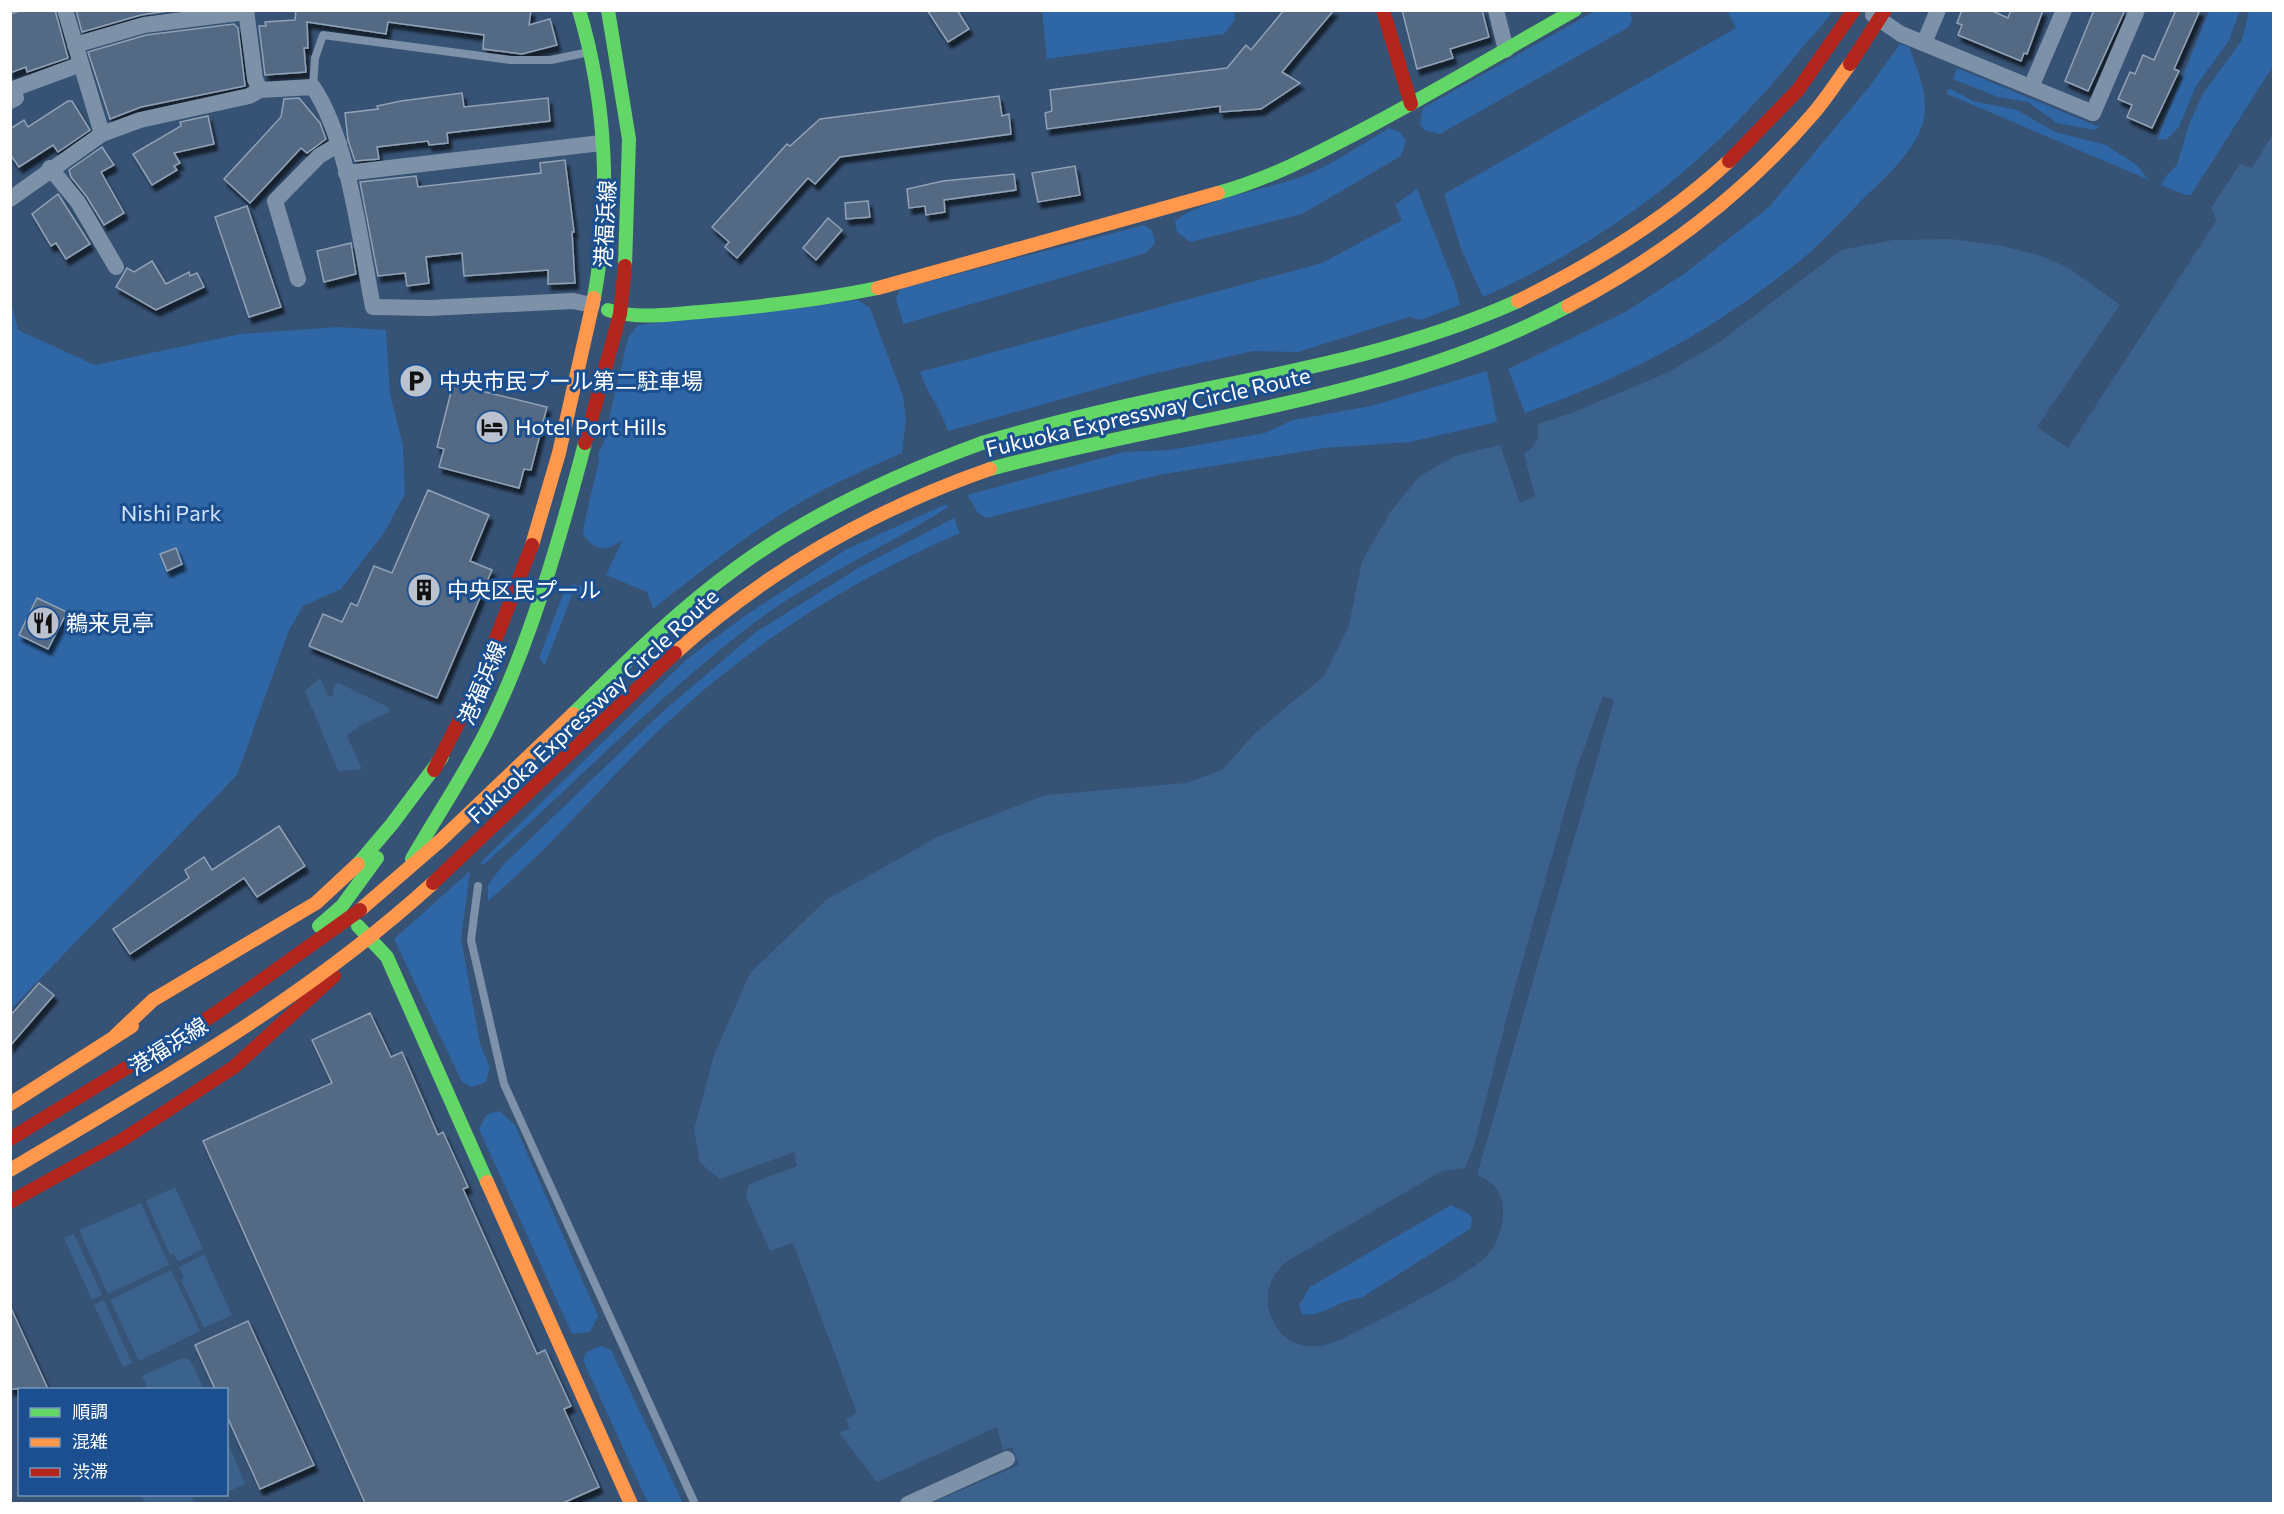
<svg xmlns="http://www.w3.org/2000/svg" width="2284" height="1514" font-family="Commissioner,'Noto Sans JP',sans-serif">
	<style>
		.green { fill: #2f66a5 }
		.water { fill: #3b618d; fill-rule: evenodd }
		.building { fill: #526984; stroke: #92a2b6; stroke-width: 1.5; filter: url(#shadow) }
		.lines { fill: none; stroke-linecap: round; stroke-linejoin: round }
		.lane { stroke: #7d92a8; stroke-width: 8 }
		.street { stroke: #7d92a8; stroke-width: 16 }
		.fast { stroke: #63d668; stroke-width: 14 }
		.slow { stroke: #ff974d; stroke-width: 14 }
		.jam { stroke: #b3261e; stroke-width: 14 }
		.fast-bridge { stroke: #63d668; stroke-width: 14 }
		.slow-bridge { stroke: #ff974d; stroke-width: 14 }
		.jam-bridge { stroke: #b3261e; stroke-width: 14 }
		.labels { text-anchor: middle; stroke-width: 6; stroke-linejoin: round; paint-order: stroke }
		.street-label { font-size: 22px; fill: #fff; stroke: #1b4f8f }
		.poi-label { font-size: 22px; fill: #fff; stroke: #1b4f8f; text-anchor: start }
		.park-label { font-size: 22px; fill: #cfe3fa; stroke: #1b4f8f }
	</style>
	<defs>
		<filter id="shadow"><feDropShadow dx="3.5" dy="6" stdDeviation="1.5" flood-color="#0009"/></filter>
	</defs>
	<rect width="100%" height="100%" fill="#365274"/>
	<g class="green">
		<path d="M1732 10 1833 11C1823 25 1812 36 1801 49 1712 161 1614 238 1483 297L1461 249 1444 194 1736 28 1728 13Z"/>
		<path d="M1042 11H1234L1235 20 1224 34 1047 59Z"/>
		<path d="M1595 11H1630L1632 19 1629 27 1440 134 1424 130 1420 124 1423 108Z"/>
		<path d="M2209 11H2240L2228 42 2196 86 2179 127 2167 139 2157 140Z"/>
		<path d="M2249 11H2273V66L2191 195H2185L2161 185 2166 176 2177 165 2189 124 2204 92 2242 40Z"/>
		<path d="M1900 44 1909 47C1918 71 1931 100 1922 126 1911 156 1881 181 1859 203 1840 222 1822 243 1801 260 1716 329 1628 377 1525 413L1508 369 1625 312 1684 274 1769 207 1869 87Z"/>
		<path d="M1957 68 2087 122 2099 127 2094 130 2057 123 2028 102 1998 97 1953 79Z"/>
		<path d="M1951 89 1973 101 2017 110 2055 132 2106 145 2137 165 2149 180 1947 94V90Z"/>
		<path d="M1389 128 1400 132 1406 141 1401 156 1302 214 1190 242 1177 232 1175 221C1200 199 1277 188 1313 172 1339 160 1364 143 1389 128Z"/>
		<path d="M1417 189 1456 288 1460 305 1421 320 1409 317 1298 352 1253 351 1144 376 948 431C941 410 927 393 920 372L1322 263 1402 220 1395 205Z"/>
		<path d="M1144 225 1152 230 1155 243 1146 253 903 324 896 298 900 289Z"/>
		<path d="M10 297 18 330 95 365 240 334 338 327 386 330 390 395 403 446 405 494 384 533 341 589 303 606 289 630 237 775 11 1009Z"/>
		<path d="M858 300 870 308 903 396 906 419 902 453C875 465 848 477 823 490 762 522 707 567 653 609L647 592 606 575 623 539C608 552 596 552 583 535L584 525 599 460 598 453 603 445 628 338 638 325Z"/>
		<path d="M1487 371 1497 422 1410 442 1325 448 1159 475 986 518 978 513 967 495 1124 452 1170 450 1265 433 1293 420 1371 406Z"/>
		<path d="M946 504 948 507C884 549 811 579 750 626 655 699 572 787 483 865L480 863 687 659 743 617 847 549Z"/>
		<path d="M954 518 960 533C851 580 755 641 668 722 606 780 553 846 488 901V885L503 865 659 715 756 632 860 567Z"/>
		<path d="M575 584 599 593 596 601 573 593 545 665 539 658 565 589Z"/>
		<path d="M470 871 461 938 480 1044 490 1068 486 1082 472 1087 462 1082 394 939Z"/>
		<path d="M500 1111 515 1125 598 1316 590 1332 572 1334 479 1129 487 1114Z"/>
		<path d="M1451 1205 1469 1214 1472 1219 1470 1229 1361 1298C1340 1299 1324 1317 1302 1314L1299 1305 1310 1287Z"/>
		<path d="M601 1346 611 1350 683 1503H648L583 1360 587 1352Z"/>
	</g>
	<g class="water">
		<path d="M2273 134V1503H931L1019 1465 1012 1447 1003 1450 997 1427 877 1482 839 1433 850 1428 846 1420 857 1413 793 1243 770 1251 746 1197 749 1184 797 1166 794 1152 720 1179 700 1163 694 1130 714 1055 750 973 826 900 937 837 1045 795 1186 783 1222 770 1255 733 1324 676 1349 625 1362 561 1391 511 1420 476 1455 456 1500 445 1520 503 1535 496 1524 454C1536 447 1540 438 1537 424L1569 414 1669 372 1721 341 1841 250 1893 240 1952 239 2003 246 2042 256 2069 268 2120 305 2037 427 2068 448 2217 220 2211 208 2240 164 2252 168ZM1603 696 1614 700 1477 1175C1492 1181 1502 1191 1503 1208 1504 1223 1499 1240 1490 1252 1469 1278 1378 1320 1344 1338 1329 1345 1312 1350 1295 1343 1285 1339 1280 1332 1275 1324 1262 1301 1267 1279 1286 1262L1442 1171 1465 1168 1474 1146 1511 1001 1578 765Z"/>
		<path d="M320 678 329 697 333 695 334 685 339 683 388 707 390 712 361 725 347 736 362 769 338 771 305 691Z"/>
		<path d="M175 1187 203 1249 178 1262 173 1253 170 1255 146 1201Z"/>
		<path d="M141 1203 169 1265 108 1294 79 1230Z"/>
		<path d="M74 1234 102 1295 92 1300 64 1238Z"/>
		<path d="M204 1254 232 1315 204 1328 181 1280 184 1278 179 1267Z"/>
		<path d="M171 1270 200 1331 139 1361 110 1300Z"/>
		<path d="M104 1300 132 1363 123 1367 94 1305Z"/>
		<path d="M182 1358 190 1360 204 1389H148L142 1376Z"/>
		<path d="M227 1440 245 1484 227 1492H226Z"/>
		<path d="M141 1495H189L194 1501 193 1504 145 1503Z"/>
	</g>
	<g class="building">
		<path d="M23 10H55L68 58 27 72 26 67 10 73V14Z"/>
		<path d="M76 10H175L141 15 82 32Z"/>
		<path d="M296 10H531L529 25 550 19 557 45 522 54 483 49 484 35 388 22 386 34 307 22 308 48H304L306 72 265 75 259 26H266L265 22 295 20Z"/>
		<path d="M927 10H957L969 29 948 42Z"/>
		<path d="M1284 10H1334L1282 72 1300 83 1261 109 1220 112V106L1047 129 1045 113 1052 111 1050 90 1227 68 1246 45 1251 50Z"/>
		<path d="M1402 10H1482L1489 37 1450 49 1453 58 1417 69Z"/>
		<path d="M1962 10H1990L2008 18 2011 10H2043L2027 54 2024 53 2021 61 1958 35 1962 25 1957 23Z"/>
		<path d="M2094 10H2125L2088 91 2065 81Z"/>
		<path d="M2176 10H2200L2174 69 2179 71 2152 128 2127 117 2132 105 2118 99 2130 72 2135 74 2143 55 2154 60Z"/>
		<path d="M234 24 238 28 245 86 141 107 110 119 88 52 146 35Z"/>
		<path d="M462 93 464 107 548 98 550 121 447 133 448 143 429 145 428 141 377 147 379 159 355 161 348 140 345 113 378 109 377 106 401 101Z"/>
		<path d="M999 96 1002 116 1009 114 1011 134 840 157 815 184 808 178 737 258 725 247 729 242 712 227 787 144 790 146 820 119Z"/>
		<path d="M299 98 320 123 326 139 307 153 301 148 250 203 224 179 281 117 284 99Z"/>
		<path d="M68 101H72L90 130 58 152 53 145 19 167 10 154V129L24 120 28 127Z"/>
		<path d="M208 116 214 144 174 153 180 163 174 166 177 170 152 185 133 154 181 126 180 122Z"/>
		<path d="M102 147 114 165 101 172 124 213 104 225 87 197 71 177 69 170Z"/>
		<path d="M565 160 574 232H572L575 283 548 284V270L464 276 462 253 426 257 429 283 407 286 405 273 378 276 360 182 416 176 418 187 541 173 540 163Z"/>
		<path d="M1075 166 1080 195 1038 202 1032 173Z"/>
		<path d="M1014 174 1016 190 944 200 945 212 926 215 925 206 909 208 907 189 943 181Z"/>
		<path d="M58 194 90 244 66 259 56 243 51 246 32 214Z"/>
		<path d="M868 201 870 217 846 219 845 203Z"/>
		<path d="M247 206 281 307 249 317 215 217Z"/>
		<path d="M828 218 842 230 816 260 803 248Z"/>
		<path d="M351 243 356 274 324 282 317 251Z"/>
		<path d="M152 261 166 284 189 272 190 276 197 273 204 287 156 310 116 287 127 268 134 272Z"/>
		<path d="M453 384 547 407 531 470 524 469 519 488 439 467 444 449 437 447Z"/>
		<path d="M428 490 489 515 470 561 492 570 437 698 309 646 323 614 342 622 351 603 357 606 374 566 392 573Z"/>
		<path d="M176 548 182 564 167 571 160 554Z"/>
		<path d="M37 598 67 612 48 649 19 635Z"/>
		<path d="M279 826 305 866 257 897 244 878 130 954 113 929 189 878 185 870 204 857 212 870Z"/>
		<path d="M39 983 54 995 10 1046V1016Z"/>
		<path d="M370 1013 391 1057 402 1052 438 1135 443 1132 468 1187 463 1189 537 1354 545 1350 571 1406 564 1409 599 1487 563 1503H365L203 1141 332 1083 312 1040Z"/>
		<path d="M10 1306 48 1389H10Z"/>
		<path d="M248 1321 314 1465 260 1489 226 1414V1389H215L195 1345Z"/>
	</g>
	<g class="lines">
		<g class="lane">
			<path d="M313 87 315 58 323 35 511 60H551L589 52"/>
			<path d="M478 886 471 940 504 1084 695 1504"/>
		</g>
		<g class="street">
			<path d="M65 10 102 134"/>
			<path d="M246 10 255 79 260 90"/>
			<path d="M1496 10 1506 50"/>
			<path d="M1873 15 1901 34 2093 113 2137 10"/>
			<path d="M1924 43 1938 10"/>
			<path d="M75 45 144 25 246 12"/>
			<path d="M2031 87 2064 10"/>
			<path d="M10 101 16 98 13 89 81 64"/>
			<path d="M50 168 78 202 116 267"/>
			<path d="M346 173 601 143"/>
			<path d="M10 199 102 134 140 120 249 96 260 90 313 87C349 141 360 242 373 307L429 308 573 301 592 305"/>
			<path d="M298 279 275 201 319 156 339 144"/>
			<path d="M908 1504 1007 1459"/>
		</g>
		<g class="fast">
			<path d="M579 10C607 103 611 203 594 298"/>
			<path d="M608 10 629 139 625 266"/>
			<path d="M1218 193C1272 178 1320 152 1368 127 1438 90 1506 49 1575 10"/>
			<path d="M608 310C637 320 670 314 700 312 760 307 819 300 878 288"/>
			<path d="M982 443C1049 423 1117 407 1185 393 1300 370 1411 349 1518 301"/>
			<path d="M990 469C1182 417 1390 401 1568 306"/>
			<path d="M412 859C436 817 464 776 486 732 530 645 560 538 585 443"/>
			<path d="M358 864 392 824 442 757"/>
			<path d="M319 926 342 906 377 858"/>
			<path d="M358 926 387 957 487 1182"/>
		</g>
		<g class="slow">
			<path d="M878 288 1218 193"/>
			<path d="M1518 301C1595 263 1666 219 1729 161"/>
			<path d="M1568 306C1661 257 1743 195 1812 115 1826 99 1837 81 1850 64"/>
			<path d="M532 545 559 453 594 298"/>
			<path d="M115 1036 153 1000 316 903 358 864"/>
			<path d="M10 1104 132 1026"/>
			<path d="M487 1182 631 1504"/>
		</g>
		<g class="jam">
			<path d="M1383 10 1411 104"/>
			<path d="M1729 161 1798 90 1854 10"/>
			<path d="M585 443 620 314 625 266"/>
			<path d="M434 770 479 683 532 545"/>
			<path d="M10 1202 122 1140 234 1067 334 976"/>
		</g>
		<path class="fast-bridge" d="M573 714C626 662 679 609 739 566 813 512 897 474 982 443"/>
		<g class="slow-bridge">
			<path d="M675 653C768 570 872 510 990 469"/>
			<path d="M360 910 441 840 573 714"/>
			<path d="M10 1170C156 1083 307 998 433 883"/>
		</g>
		<g class="jam-bridge">
			<path d="M1850 64 1885 10"/>
			<path d="M433 883 675 653"/>
			<path d="M10 1139 216 1013 360 910"/>
		</g>
	</g>
	<defs>
		<g id="parking-disc" transform="scale(1.725)"><circle r="9.5" fill="#b9c2ce" stroke="#1b4f8f"/><path d="M-3.5-5.5H1a3.5 3.5 0 0 1 0 7H-1V5.5H-3.5ZM-1-3.4V-.6H.8a1.4 1.4 0 0 0 0-2.8Z" fill="#111"/></g>
		<g id="hotel-disc" transform="scale(1.725)"><circle r="9.5" fill="#b9c2ce" stroke="#1b4f8f"/><path d="M-6-4.5h1.5V1H6V5H4.5V3h-9V5H-6ZM-4 0a1.8 1.8 0 1 1 3.6 0ZM.5 0V-2.5h3Q6-2.5 6 0Z" fill="#111"/></g>
		<g id="building-disc" transform="scale(1.725)"><circle r="9.5" fill="#b9c2ce" stroke="#1b4f8f"/><path d="M-4-6H4V6H1V3H-1V6H-4ZM-2.5-4.3h1.7v1.8h-1.7ZM.8-4.3h1.7v1.8H.8ZM-2.5-1h1.7V.8h-1.7ZM.8-1h1.7V.8H.8Z" fill="#111"/></g>
		<g id="restaurant-disc" transform="scale(1.725)"><circle r="9.5" fill="#b9c2ce" stroke="#1b4f8f"/><path d="M-5-6h1v4h1v-4h1v4h1v-4h1v5L-1.5 .5V6h-2V.5L-5-1ZM5-6V6H3V1.5H1.5Q1.5-4 5-6Z" fill="#111"/></g>
	</defs>
	<g fill-rule="evenodd">
		<use href="#parking-disc" x="416" y="381"/>
		<use href="#hotel-disc" x="492" y="427"/>
		<use href="#building-disc" x="424" y="590"/>
		<use href="#restaurant-disc" x="43" y="623"/>
	</g>
	<g class="labels">
		<g class="street-label">
			<text transform="translate(605 224) rotate(-87)" y="8">港福浜線</text>
			<text transform="translate(1148 412) rotate(-13)" y="8">Fukuoka Expressway Circle Route</text>
			<text transform="translate(482 683) rotate(-67)" y="8">港福浜線</text>
			<text transform="translate(593 706) rotate(-43)" y="8">Fukuoka Expressway Circle Route</text>
			<text transform="translate(168 1046) rotate(-32)" y="8">港福浜線</text>
		</g>
		<g class="poi-label">
			<text x="439" y="389">中央市民プール第二駐車場</text>
			<text x="515" y="435">Hotel Port Hills</text>
			<text x="447" y="598">中央区民プール</text>
			<text x="66" y="631">鵜来見亭</text>
		</g>
		<g class="park-label">
			<text x="171" y="521">Nishi Park</text>
		</g>
	</g>
	<rect width="2284" height="1514" fill="none" stroke="#ffffff" stroke-width="24"/>
	<rect x="18" y="1388" width="210" height="108" fill="#1b4f8f" stroke="#7695bc" stroke-width="1.5"/>
	<rect x="30" y="1408" width="30" height="9" fill="#63d668" stroke="#7695bc" stroke-width="1.5"/>
	<text x="72" y="1418" font-size="18" fill="#ffffff">順調</text>
	<rect x="30" y="1438" width="30" height="9" fill="#ff974d" stroke="#7695bc" stroke-width="1.5"/>
	<text x="72" y="1448" font-size="18" fill="#ffffff">混雑</text>
	<rect x="30" y="1468" width="30" height="9" fill="#b3261e" stroke="#7695bc" stroke-width="1.5"/>
	<text x="72" y="1478" font-size="18" fill="#ffffff">渋滞</text>
</svg>
